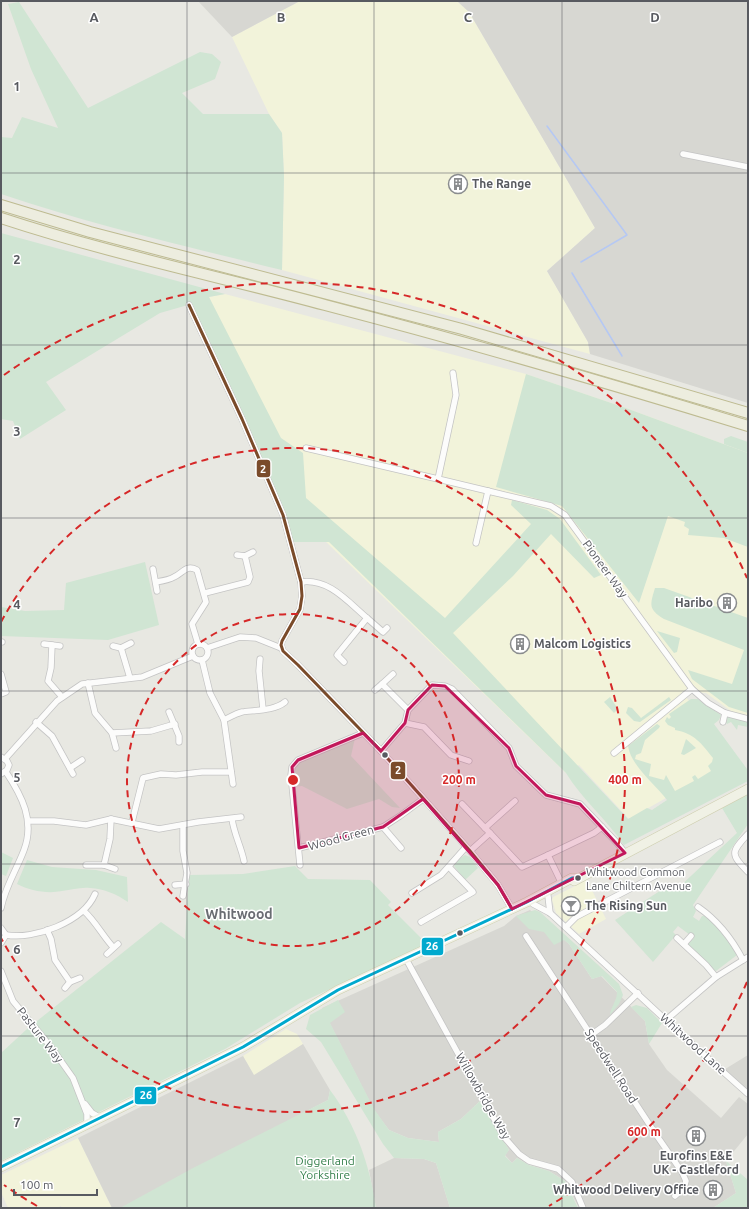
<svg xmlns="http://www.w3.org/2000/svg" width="749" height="1209" font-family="Ubuntu,sans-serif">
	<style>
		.commercial { fill: #f2f3da }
		.industrial { fill: #d7d7d2 }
		.green { fill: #d0e5d3 }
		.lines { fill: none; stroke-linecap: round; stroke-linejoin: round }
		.stream { stroke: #b5c8f4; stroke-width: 1.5 }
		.minor-casing { stroke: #c4c4c4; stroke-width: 7 }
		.primary-casing { stroke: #cfcfb0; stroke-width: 10 }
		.motorway-casing { stroke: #bebb91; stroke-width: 12 }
		.minor { stroke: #fcfcfb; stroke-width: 5.5 }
		.primary { stroke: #f0f1e5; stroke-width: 9 }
		.motorway { stroke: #ededdf; stroke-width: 10 }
		.bus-1-casing { stroke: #fff; stroke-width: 6 }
		.bus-2-casing { stroke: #fff; stroke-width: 6 }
		.bus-1 { stroke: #7a4b2a; stroke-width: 3 }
		.bus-2 { stroke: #00a9ce; stroke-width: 3 }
		.marked { fill: #c2185b; fill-opacity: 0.2; stroke: #c2185b; stroke-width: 3; stroke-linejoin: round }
		.grid { fill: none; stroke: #585a60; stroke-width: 1; stroke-opacity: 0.55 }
		.ring { fill: none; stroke: #d62828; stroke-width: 2; stroke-dasharray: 7 5 }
		.bus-dot { fill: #585a60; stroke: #fff; stroke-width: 1.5 }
		.labels { text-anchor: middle; stroke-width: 3; stroke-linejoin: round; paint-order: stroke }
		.bus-label { font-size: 11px; fill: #585a60; stroke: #fff; text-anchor: start }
		.poi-label { font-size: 12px; font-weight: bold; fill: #585a60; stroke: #fff; text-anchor: start }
		.street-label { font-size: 12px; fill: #585a60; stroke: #fff }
		.park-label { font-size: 12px; fill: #37814d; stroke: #fff }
		.quarter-label { font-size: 14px; font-weight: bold; fill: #696c72; stroke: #fff }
		.grid-label { font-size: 13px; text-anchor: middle; font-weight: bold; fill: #585a60; stroke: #fff; stroke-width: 3; stroke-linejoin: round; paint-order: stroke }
		.centre { fill: #d62828; stroke: #fff; stroke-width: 2 }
		.ring-label { font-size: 12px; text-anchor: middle; font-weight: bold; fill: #d62828; stroke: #fff; stroke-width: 3; stroke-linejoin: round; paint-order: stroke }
		.line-badge { stroke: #fff; stroke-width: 1.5 }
		.badge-label { font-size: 11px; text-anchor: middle; font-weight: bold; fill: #fff }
	</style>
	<rect width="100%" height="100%" fill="#e8e8e2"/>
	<g class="commercial">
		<path d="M300 1H457L469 12 595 228 547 271 588 342 590 354 282 270 284 176 282 133 269 114 232 37Z"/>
		<path d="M225 294 526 374 623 407 748 453V720L742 719 706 693 682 691 731 761 629 819 579 765 566 773 297 514 209 297Z"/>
		<path d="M587 880 606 919 579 934 556 913 552 900 553 897Z"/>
		<path d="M286 1029 297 1034 303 1044 254 1076 243 1056Z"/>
		<path d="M78 1138 112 1208H62L61 1206 57 1208H8L1 1192V1175Z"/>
	</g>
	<g class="industrial">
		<path d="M198 1H300L232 37Z"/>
		<path d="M457 1H748V403L590 354 588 342 547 271 595 228 469 12Z"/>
		<path d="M530 910 569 944 592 979 601 976 645 1021 649 1044 667 1070 721 1118 739 1097 748 1104V1134L726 1161 736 1193 713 1208H579L565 1181 549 1171 529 1165 517 1158 512 1163 505 1155 509 1150 480 1101 461 1119 438 1132 439 1142 408 1138 389 1130 374 1110 322 1008 504 926 516 916Z"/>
		<path d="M303 1044 330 1090 328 1100 121 1208H112L78 1138 243 1056 254 1075Z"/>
		<path d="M748 1055V1094L722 1071Z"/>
		<path d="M394 1158 424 1159 436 1163 450 1208H376L369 1170Z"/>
	</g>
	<g class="green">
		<path d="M19 2 88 108 200 52 212 54 221 62 215 79 182 93 203 114H269L282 133 284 176 282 270C188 247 93 225 1 194V137L12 138 22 117 58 128 31 69 8 4Z"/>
		<path d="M1 233 225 294 209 297 281 438 303 453 306 498 445 618 531 524 511 505 512 500 547 510 560 519 601 575 594 578 551 534 513 576 453 633 628 819 647 808 652 810 667 800C655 784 631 766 628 746L657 724 660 726 659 728 645 740 641 753 636 755 635 759 651 764 649 776 664 780 666 775 675 791 694 781 692 777 695 775 698 779 711 771 708 766 712 762 713 758C702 744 694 733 675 730V728L668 725 665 721 667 717 669 719 671 717 669 714 691 699H698L721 715 719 720 714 724 747 769H748V781L624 845C607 820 581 798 566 773L329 542H293L188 305 160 313 46 382 66 410 20 439 13 421 1 419Z"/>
		<path d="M526 374 623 407 748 453V547L724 538 688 535 689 529 684 526 685 522 668 516 639 603 562 506 496 487Z"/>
		<path d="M731 436 748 442V453L724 444V439Z"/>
		<path d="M145 562 159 625 108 640 1 636V607L25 611 64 610 66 583Z"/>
		<path d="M655 588H664L748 618V713L729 707 692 679 688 670 732 684 744 650 664 619C648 609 650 605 655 588Z"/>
		<path d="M657 631 680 638 677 652 674 653Z"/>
		<path d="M610 697 618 709 614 713 604 702Z"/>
		<path d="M669 697 671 700 640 722 634 721 626 713 628 707 632 708 641 718Z"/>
		<path d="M727 715 748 722V727L738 725 737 730 731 722 727 724 726 723Z"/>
		<path d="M355 738 351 756 400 808 392 807 379 799 347 809 302 786 292 787 295 763Z"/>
		<path d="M686 739 696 748 684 755 681 754Z"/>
		<path d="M748 794V824L693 905 696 911 693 917 699 921 702 916H708L725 933 737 955 716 971 714 970 689 947V943L694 938 678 926 673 932 676 935 653 962 615 920 669 885 677 889 737 833 722 808Z"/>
		<path d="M1 852 13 858 6 876 1 874Z"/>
		<path d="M465 855 470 857 478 868 465 880 454 866 458 860Z"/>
		<path d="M27 860 52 867 96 870 127 877 128 902C116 894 105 889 90 888 80 887 72 890 62 891 48 894 30 891 17 884Z"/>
		<path d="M295 866 308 879 370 880 391 902 388 905 427 944 300 1003 225 1049 1 1161V1053L27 1029 161 922 185 939 189 875 243 874Z"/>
		<path d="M535 910 540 912 619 984 623 995 619 1004 610 1015C611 1006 617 1001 617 992L602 976 592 979 569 944 564 940 554 945 544 932 529 929 516 916Z"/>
		<path d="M338 1000 345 1012 330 1023 374 1109 389 1130 408 1138 439 1142 438 1132 461 1119 480 1101 509 1150 505 1156 512 1163 517 1158 529 1165 549 1171 565 1181 578 1208H450L436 1163 424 1159 394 1158 383 1144 321 1042 306 1029 310 1015Z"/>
		<path d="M636 1005 647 1008 662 1023 649 1044 645 1021 631 1007Z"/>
		<path d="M330 1090C356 1125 370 1165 376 1208H120L193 1168 328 1100Z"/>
		<path d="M726 1161 748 1180V1208H713L736 1193Z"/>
	</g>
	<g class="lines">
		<g class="stream">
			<path d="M547 126 627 235 581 262"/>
			<path d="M572 273 622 356"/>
		</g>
		<g class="minor-casing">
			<g id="minor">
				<path d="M683 154 748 167"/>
				<path d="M189 305 242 419 283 515 301 582 302 596 300 609 282 641 281 645 283 651 298 665 381 751 470 851 498 885 512 909"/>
				<path d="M453 373 456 395 438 479 488 491"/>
				<path d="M306 448 438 479"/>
				<path d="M476 543 488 491 551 506 565 515 692 689"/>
				<path d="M237 555 245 556 253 552"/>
				<path d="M153 569 157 591"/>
				<path d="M156 582C162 581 169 580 174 577 183 573 186 564 197 570L206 602 192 624 198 644"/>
				<path d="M301 582C329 578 348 602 367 618"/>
				<path d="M205 593 248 582 250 577 245 556"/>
				<path d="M1 642H2"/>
				<circle cx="200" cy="652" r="8"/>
				<path d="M44 644 60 646"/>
				<path d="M52 645 51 668 48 681 62 697"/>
				<path d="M113 646 121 648 131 643"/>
				<path d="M121 648 130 678"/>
				<path d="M207 648 240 637 256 638 281 648"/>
				<path d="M260 659 259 671 263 709"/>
				<path d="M202 660 210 693 224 720 233 784"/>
				<path d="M344 662 337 655 367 618 383 632 387 628"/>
				<path d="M1 674 6 692 1 694"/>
				<path d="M393 674 382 684 408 710"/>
				<path d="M88 683 95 713 112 733 151 731 175 724"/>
				<path d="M375 690 382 684"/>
				<path d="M169 712 179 736V742"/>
				<path d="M224 720C230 717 237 713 242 712 255 710 274 711 285 702"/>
				<path d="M36 722 52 736 73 774"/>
				<path d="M723 722 725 713 748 719"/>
				<path d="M405 723 424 727 451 755 469 761"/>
				<path d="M112 733 116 748"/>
				<path d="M381 751 405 723 408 710 432 685 445 686 452 689 509 748 516 766 546 795 580 804 618 844 625 853"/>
				<path d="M614 753 692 689 708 703 725 713"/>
				<path d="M1 757 7 761 9 765 7 770 1 774"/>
				<path d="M5 759 57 701 82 684 142 677 193 656"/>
				<path d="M70 768 82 760"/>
				<path d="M462 804 485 828"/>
				<path d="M232 819C234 834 241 846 244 861"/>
				<path d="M28 821H54L86 825 111 819 159 829 198 822 241 817"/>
				<path d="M132 822 143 778 161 774 176 775 202 772H231"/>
				<path d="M183 825V851L187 873 183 896"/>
				<path d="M383 827 401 848"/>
				<path d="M490 833 485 828 515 801"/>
				<path d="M748 834C731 852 730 854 748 872"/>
				<path d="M299 848 383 827 400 816 423 799"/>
				<path d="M470 851 490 833 522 867 548 855"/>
				<path d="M86 865H104L115 869"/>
				<path d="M104 865 110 839 111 819"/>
				<path d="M300 865 291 775 292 767 298 760 363 733"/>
				<path d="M562 884 548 855 594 833 602 827"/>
				<path d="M175 885 186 884"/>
				<path d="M412 893 441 875 466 847"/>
				<path d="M548 896 550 913"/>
				<path d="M533 904 550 913 682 1035 748 1094"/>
				<path d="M698 907C717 920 732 939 743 960"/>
				<path d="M1 908C5 887 17 869 24 850 35 821 22 796 6 772"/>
				<path d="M84 911C96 922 102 935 113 947"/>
				<path d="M421 922 473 892 449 867"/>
				<path d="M566 927 576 917 720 842"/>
				<path d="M1 928 6 935 1 943"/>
				<path d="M47 930 51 939 55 960 70 982"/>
				<path d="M6 935C34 940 83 922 95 894"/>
				<path d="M526 936 657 1136 682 1172 686 1181 684 1188 675 1196"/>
				<path d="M677 938 706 965 716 977"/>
				<path d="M684 944 691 936"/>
				<path d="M107 954 118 944"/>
				<path d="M406 959 504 1137 519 1154 529 1161 558 1169 572 1182 583 1208"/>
				<path d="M1 971 13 1001 51 1047 73 1078 87 1114V1125"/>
				<path d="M65 988 70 982 80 978"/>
				<path d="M666 1020 716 977 748 957"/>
				<path d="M591 1035 605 1025 638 993"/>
				<path d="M85 1104 92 1113 101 1118"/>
			</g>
		</g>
		<g class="primary-casing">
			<g id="primary">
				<path d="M574 881 748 789"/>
				<path d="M1 1167 243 1047 338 990 527 902 572 878H578"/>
			</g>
		</g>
		<g class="motorway-casing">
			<g id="motorway">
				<path d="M1 205 90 232 462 329 748 413"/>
				<path d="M1 218C107 253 217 276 325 305 467 342 608 383 748 426"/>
			</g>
		</g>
		<use href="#minor" class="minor"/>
		<use href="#primary" class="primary"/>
		<use href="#motorway" class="motorway"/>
		<g class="bus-1-casing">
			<path id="bus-1" d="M189 305 242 419 283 515 301 582 302 596 300 609 282 641 281 645 283 651 298 665 381 751 470 851 498 885 512 909"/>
		</g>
		<g class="bus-2-casing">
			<path id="bus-2" d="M1 1167 243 1047 338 990 527 902 572 878H578"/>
		</g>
		<use href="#bus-1" class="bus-1"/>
		<use href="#bus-2" class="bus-2"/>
	</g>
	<path class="marked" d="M432 685 445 686 509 748 516 766 546 795 580 804 625 853 512 909 498 885 423 799 383 827 299 848 292 767 298 760 363 733 381 751 405 723 408 710Z"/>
	<path class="grid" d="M187 1V1208M374 1V1208M562 1V1208M1 173H748M1 345H748M1 518H748M1 691H748M1 864H748M1 1036H748"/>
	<g class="ring">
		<circle cx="293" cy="780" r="166"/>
		<path d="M1 622A332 332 0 1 1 1 938"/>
		<path d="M747 982A497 497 0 0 1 549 1206M37 1206A497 497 0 0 1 4 1185M4 375A497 497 0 0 1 747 578"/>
	</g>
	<defs>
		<g id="building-ring" transform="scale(1)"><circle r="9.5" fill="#fff" stroke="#8a8c8e" stroke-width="1.5"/><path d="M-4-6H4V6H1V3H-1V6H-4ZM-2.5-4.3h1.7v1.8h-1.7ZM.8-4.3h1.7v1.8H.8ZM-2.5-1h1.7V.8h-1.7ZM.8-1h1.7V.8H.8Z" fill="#8a8c8e"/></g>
		<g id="bar-ring" transform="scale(1)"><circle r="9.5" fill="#fff" stroke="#8a8c8e" stroke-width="1.5"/><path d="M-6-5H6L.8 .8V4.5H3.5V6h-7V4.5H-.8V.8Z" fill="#8a8c8e"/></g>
	</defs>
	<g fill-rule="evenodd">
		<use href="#building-ring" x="458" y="184"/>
		<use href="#building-ring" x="727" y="603"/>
		<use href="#building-ring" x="520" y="644"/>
		<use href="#bar-ring" x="571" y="906"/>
		<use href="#building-ring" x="696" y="1136"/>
		<use href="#building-ring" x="713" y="1190"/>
	</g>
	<g class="bus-dot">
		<circle cx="385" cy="755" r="3.5"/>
		<circle cx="578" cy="878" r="3.5"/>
		<circle cx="460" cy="933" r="3.5"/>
	</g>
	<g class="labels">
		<g class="bus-label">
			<text x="586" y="876">Whitwood Common<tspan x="586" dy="14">Lane Chiltern Avenue</tspan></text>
		</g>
		<g class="poi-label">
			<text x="472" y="188">The Range</text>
			<text x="713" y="607" text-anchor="end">Haribo</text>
			<text x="534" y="648">Malcom Logistics</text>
			<text x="585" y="910">The Rising Sun</text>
			<text x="696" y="1160" text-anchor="middle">Eurofins E&amp;E<tspan x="696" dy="14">UK - Castleford</tspan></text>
			<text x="699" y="1194" text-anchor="end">Whitwood Delivery Office</text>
		</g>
		<g class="street-label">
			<text transform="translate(605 569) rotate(54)" y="4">Pioneer Way</text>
			<text transform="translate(341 838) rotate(-15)" y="4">Wood Green</text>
			<text transform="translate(40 1035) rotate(52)" y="4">Pasture Way</text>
			<text transform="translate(693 1044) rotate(42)" y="4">Whitwood Lane</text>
			<text transform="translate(611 1066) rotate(57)" y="4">Speedwell Road</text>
			<text transform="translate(483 1096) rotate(60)" y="4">Willowbridge Way</text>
		</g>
		<g class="park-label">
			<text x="325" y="1165">Diggerland<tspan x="325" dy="14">Yorkshire</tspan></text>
		</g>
		<g class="quarter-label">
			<text x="239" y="919">Whitwood</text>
		</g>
	</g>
	<g class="grid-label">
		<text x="94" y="22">A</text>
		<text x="281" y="22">B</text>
		<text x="468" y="22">C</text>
		<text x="655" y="22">D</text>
		<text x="17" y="91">1</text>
		<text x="17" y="264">2</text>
		<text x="17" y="436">3</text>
		<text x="17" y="609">4</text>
		<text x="17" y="782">5</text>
		<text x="17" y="954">6</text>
		<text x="17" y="1127">7</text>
	</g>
	<circle cx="293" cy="780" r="6" class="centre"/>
	<g class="ring-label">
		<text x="459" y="784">200 m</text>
		<text x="625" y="784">400 m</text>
		<text x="644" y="1136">600 m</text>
	</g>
	<g class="line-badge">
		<rect x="256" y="459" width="15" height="19" rx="4" fill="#7a4b2a"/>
		<rect x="390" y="761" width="16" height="19" rx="4" fill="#7a4b2a"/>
		<rect x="421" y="937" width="23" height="19" rx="4" fill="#00a9ce"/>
		<rect x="134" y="1086" width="23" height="19" rx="4" fill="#00a9ce"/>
	</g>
	<g class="badge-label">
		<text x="263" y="473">2</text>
		<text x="398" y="774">2</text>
		<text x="432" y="950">26</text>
		<text x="146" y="1099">26</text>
	</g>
	<rect width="749" height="1209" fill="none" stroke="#585a60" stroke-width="4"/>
	<path d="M14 1189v6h83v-6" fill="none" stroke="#585a60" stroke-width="2"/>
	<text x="20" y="1189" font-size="12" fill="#585a60" stroke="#ffffff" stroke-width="3" paint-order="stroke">100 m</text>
</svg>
